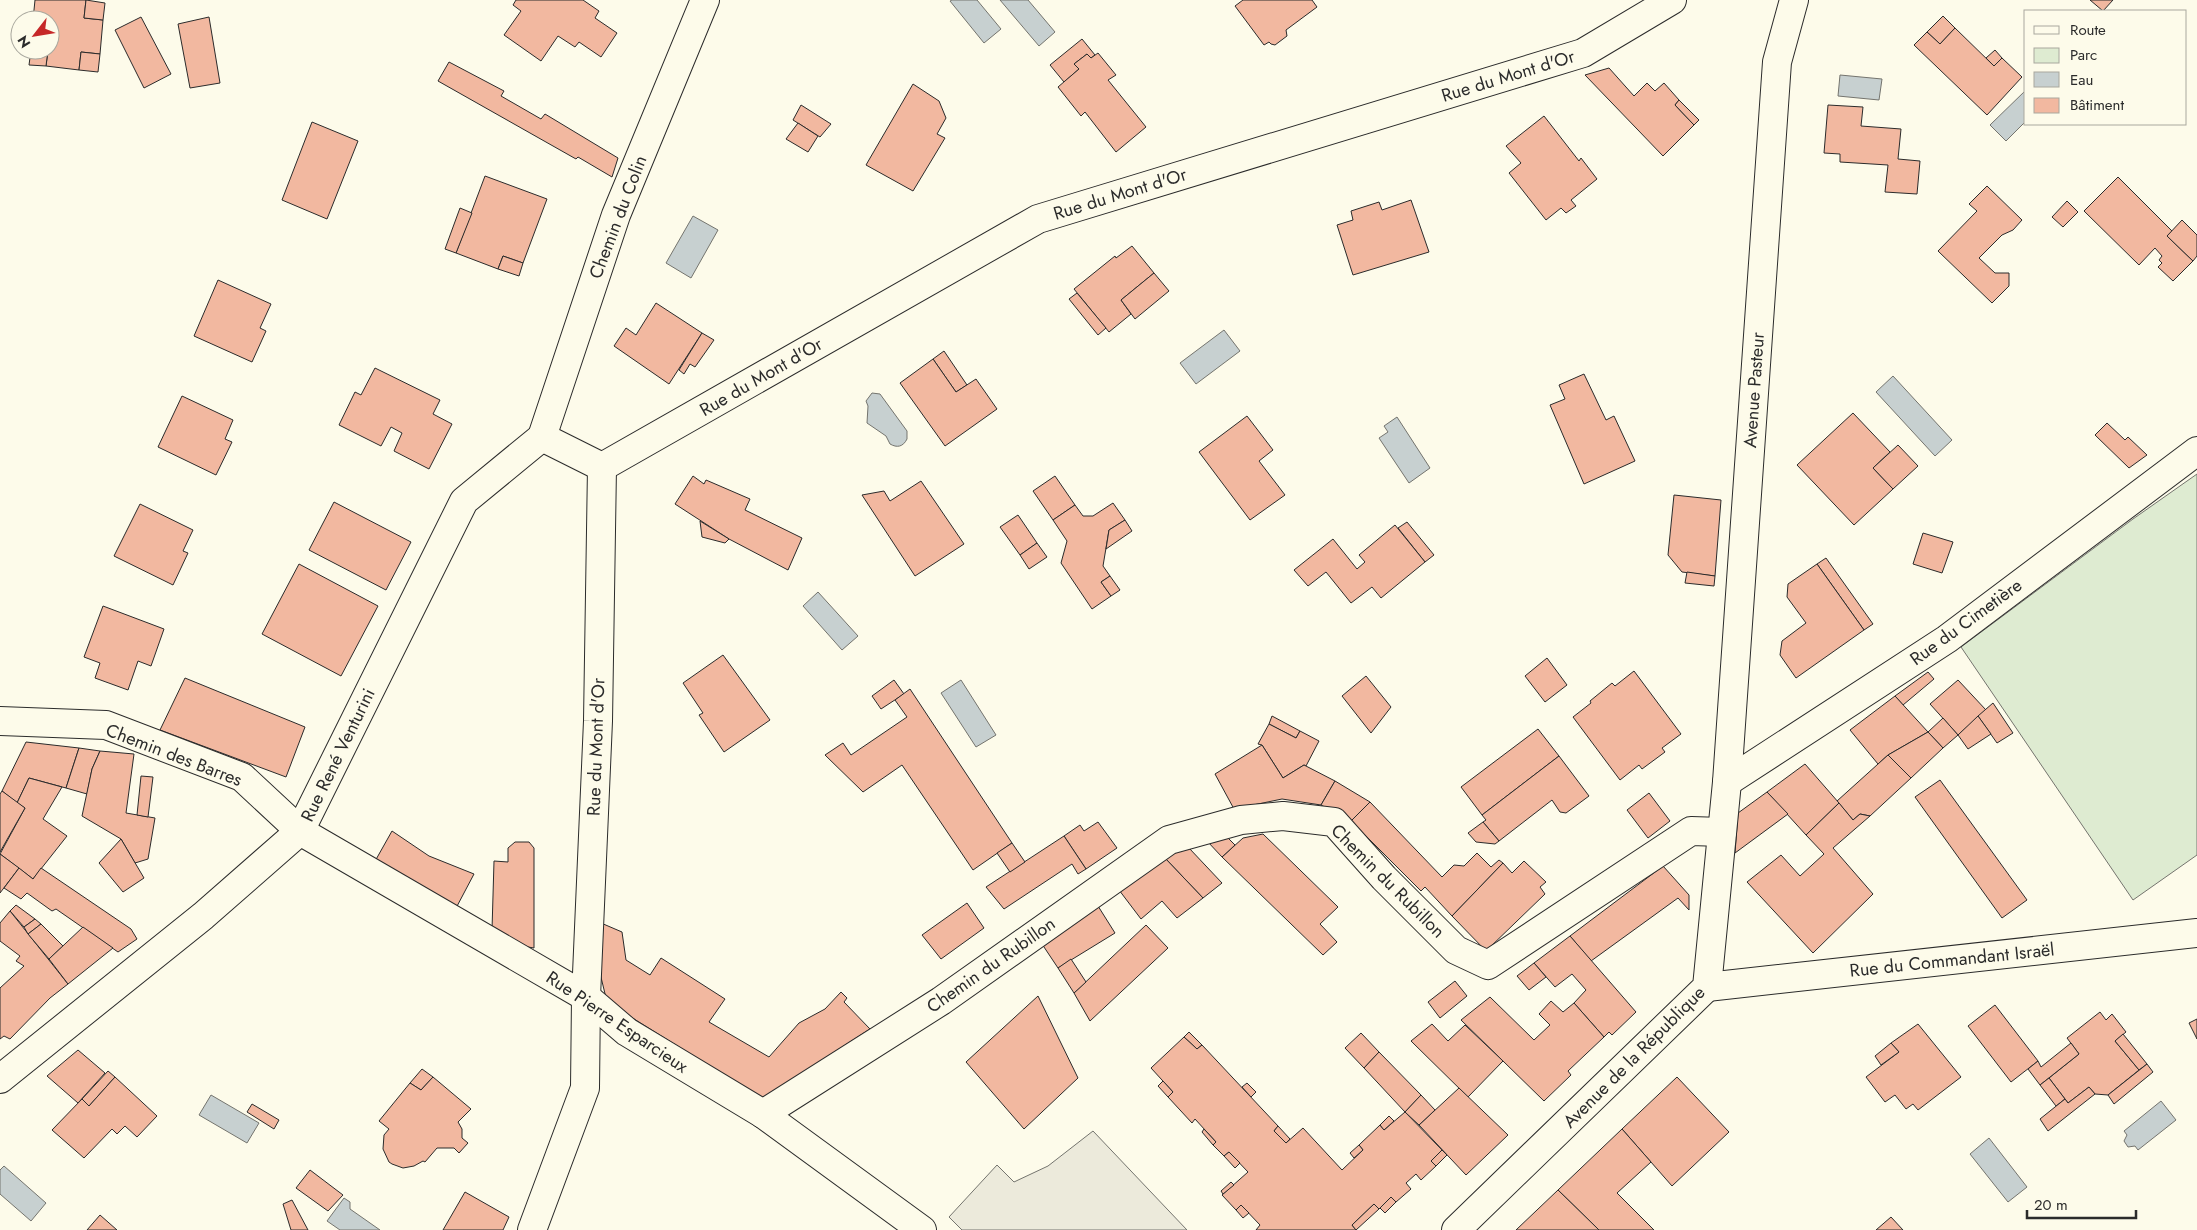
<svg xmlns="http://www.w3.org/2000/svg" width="2197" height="1230" font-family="Jost,sans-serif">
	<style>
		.green { fill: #deebd1; stroke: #74746e }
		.parking { fill: #eceadb; stroke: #74746e }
		.water { fill: #c7d0d0; stroke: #74746e }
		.building { fill: #f2b8a0; stroke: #2b2b2b }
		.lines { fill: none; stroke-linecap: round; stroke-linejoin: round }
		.minor-casing { stroke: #2b2b2b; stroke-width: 30 }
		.secondary-casing { stroke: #2b2b2b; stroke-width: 30 }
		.minor { stroke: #fdfbea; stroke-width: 28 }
		.secondary { stroke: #fdfbea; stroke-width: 28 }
		.labels { text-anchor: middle; stroke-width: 4; stroke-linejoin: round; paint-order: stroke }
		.street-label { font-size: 18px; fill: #2b2b2b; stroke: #fdfbea }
	</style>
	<rect width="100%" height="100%" fill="#fdfbea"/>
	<path class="green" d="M2197 474V855L2133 900 1961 647 2133 519Z"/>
	<path class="parking" d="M1093 1131 1187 1230H962L949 1217 997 1165 1014 1182 1048 1166Z"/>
	<g class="water">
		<path d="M952 0H977L1001 29 984 43 950 1Z"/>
		<path d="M1000 0H1028L1055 32 1039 46Z"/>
		<path d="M1840 75 1882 79 1879 100 1838 96Z"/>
		<path d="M2026 90V121L2006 141 1990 125Z"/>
		<path d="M693 216 718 230 691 278 666 263Z"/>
		<path d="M1224 330 1240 351 1196 384 1180 363Z"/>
		<path d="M1893 376 1952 440 1935 456 1876 392Z"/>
		<path d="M872 393 880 394 907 431V439C903 447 897 448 890 444L886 436 867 423 868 406 866 401Z"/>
		<path d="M1397 417 1430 468 1409 483 1379 438 1388 432 1384 426Z"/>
		<path d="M818 592 858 636 842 650 803 606Z"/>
		<path d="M961 680 996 735 976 747 941 693Z"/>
		<path d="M211 1095 259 1123 247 1143 199 1115Z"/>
		<path d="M2161 1101 2176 1120 2138 1150 2135 1146 2128 1147 2124 1141 2127 1135 2124 1131Z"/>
		<path d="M1989 1138 2027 1187 2008 1202 1970 1154Z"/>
		<path d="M4 1166 46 1203 31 1221 0 1194V1170Z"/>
		<path d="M344 1198 350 1202V1209L380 1230H340L327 1221Z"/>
	</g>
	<g class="building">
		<path d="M35 0H86L84 18 103 20 100 54 81 52 79 70 46 66 48 50H50V20H33Z"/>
		<path d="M86 0 105 3 103 20 84 18Z"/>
		<path d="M516 0H583L599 11 595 18 617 33 601 57 579 42 575 47 558 36 541 61 504 35 521 11 513 5Z"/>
		<path d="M1243 0H1312L1317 7 1286 30 1287 36 1275 45 1271 44 1269 42 1264 45 1235 6Z"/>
		<path d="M2090 0H2113L2103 11Z"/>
		<path d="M1943 16 1955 28 1940 44 1927 32Z"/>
		<path d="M141 17 171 74 144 88 115 30Z"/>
		<path d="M209 17 220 83 190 88 178 24Z"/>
		<path d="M1955 28 1994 66 2002 58 2022 77 1987 115 1914 45 1927 32 1940 44Z"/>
		<path d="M1082 39 1095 55 1091 58 1087 54 1074 64 1079 69 1064 82 1050 65Z"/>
		<path d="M31 50H48L46 66 29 65Z"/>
		<path d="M1995 50 2002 58 1994 66 1986 58Z"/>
		<path d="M81 52 100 54 98 72 79 70Z"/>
		<path d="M1098 53 1116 75 1108 80 1146 127 1116 152 1085 112 1081 116 1058 87 1079 69 1074 64 1087 54 1091 58Z"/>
		<path d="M449 62 504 91 501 96 541 119 545 114 618 158 612 177 578 157 576 159 438 81Z"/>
		<path d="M1609 68 1634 96 1647 83 1655 91 1664 83 1679 100 1675 105 1694 125 1663 156 1585 75Z"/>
		<path d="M913 84 939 101 946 118 937 134 945 138 913 191 866 165Z"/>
		<path d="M1679 100 1699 120 1694 125 1675 105Z"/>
		<path d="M801 105 831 124 820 137 793 120Z"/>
		<path d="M1828 105 1863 107 1861 126 1901 129 1898 159 1920 161 1917 194 1885 192 1888 165 1840 162V154L1824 153Z"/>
		<path d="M1544 116 1579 161 1581 158 1597 179 1571 200 1576 206 1566 213 1561 208 1546 220 1509 173 1521 163 1506 146Z"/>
		<path d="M312 122 358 141 327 219 282 200Z"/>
		<path d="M798 123 818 136 808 152 786 139Z"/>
		<path d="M485 176 547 199 523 263 503 256 498 269 456 253Z"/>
		<path d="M2118 177 2172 231 2167 236 2193 261 2173 281 2158 267 2162 263 2159 260 2162 256 2155 248 2139 265 2084 211Z"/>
		<path d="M1987 186 2022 220 2013 230 2002 235 1979 258 1995 273H2009V286L1992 303 1938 251 1977 211 1969 204Z"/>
		<path d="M1411 200 1429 252 1353 275 1337 225 1353 220 1351 211 1379 202 1382 210Z"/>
		<path d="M2067 201 2078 212 2063 227 2052 217Z"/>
		<path d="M460 208 472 213 456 253 445 249Z"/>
		<path d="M2182 220 2197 235V256L2193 261 2167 236Z"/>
		<path d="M1132 246 1154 273 1121 300 1131 314 1109 332 1074 289 1115 256 1116 258Z"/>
		<path d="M503 256 523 263 519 276 498 269Z"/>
		<path d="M1154 273 1169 291 1135 319 1121 300Z"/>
		<path d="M218 280 271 304 260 328 266 331 252 362 194 336Z"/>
		<path d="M1077 293 1106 328 1098 335 1069 299Z"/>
		<path d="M656 303 702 333 669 384 614 346 626 328 636 335Z"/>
		<path d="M702 333 714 340 695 367 690 364 684 374 679 370Z"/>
		<path d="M944 351 967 385 956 392 933 359Z"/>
		<path d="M933 359 956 392 976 379 997 409 945 446 900 383Z"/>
		<path d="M375 368 440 400 433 414 452 424 429 469 394 451 402 433 391 427 381 446 339 425 355 392 361 395Z"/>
		<path d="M1584 374 1606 420 1614 416 1635 461 1584 484 1550 405 1565 399 1559 385Z"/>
		<path d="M182 396 233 420 225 439 232 442 216 475 158 447Z"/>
		<path d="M1853 413 1890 452 1873 468 1893 489 1854 525 1797 465Z"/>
		<path d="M1247 416 1273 450 1259 461 1285 495 1250 520 1199 452Z"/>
		<path d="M2107 423 2125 440 2128 437 2147 455 2129 468 2095 435Z"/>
		<path d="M1898 445 1918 466 1893 489 1873 468Z"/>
		<path d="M693 476 704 484 706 480 750 499 745 510 802 538 788 570 729 539 675 504Z"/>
		<path d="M1055 476 1075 505 1053 520 1033 491Z"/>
		<path d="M921 481 964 544 915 576 862 495 884 491 890 501Z"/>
		<path d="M1674 495 1721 500 1715 576 1682 572 1668 555Z"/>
		<path d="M334 502 411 542 386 590 309 550Z"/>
		<path d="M1113 503 1125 520 1109 530 1103 566 1110 576 1101 582 1111 596 1092 609 1061 563 1067 541 1053 520 1075 505 1083 516H1093Z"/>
		<path d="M140 504 193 530 183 551 188 553 173 585 114 556Z"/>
		<path d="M1018 515 1037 543 1020 555 1000 527Z"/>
		<path d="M1125 520 1132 531 1106 549 1109 530Z"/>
		<path d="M700 521 729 539 725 543 702 537Z"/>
		<path d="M1407 522 1434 555 1425 562 1398 528Z"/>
		<path d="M1395 525 1425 562 1381 598 1372 587 1351 603 1326 572 1308 586 1294 570 1333 539 1357 569 1365 562 1359 555Z"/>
		<path d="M1923 533 1953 542 1942 573 1913 564Z"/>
		<path d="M1037 543 1047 557 1029 569 1020 555Z"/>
		<path d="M1826 558 1873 624 1864 630 1817 564Z"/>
		<path d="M299 564 378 606 341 676 262 634Z"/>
		<path d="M1817 564 1864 630 1796 678 1780 655 1782 641 1806 623 1787 597 1788 584Z"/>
		<path d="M1687 572 1715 576 1714 586 1685 583Z"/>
		<path d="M1110 576 1120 590 1111 596 1101 582Z"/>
		<path d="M103 606 164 629 151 666 138 661 128 690 95 678 100 663 84 657Z"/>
		<path d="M723 655 770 720 724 752 699 715 703 713 683 683Z"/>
		<path d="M1547 658 1567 685 1545 702 1525 676Z"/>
		<path d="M1634 671 1681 734 1662 748 1665 752 1642 769 1639 765 1620 780 1573 717 1591 703 1590 701 1612 683 1615 686Z"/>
		<path d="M1928 672 1934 679 1903 705 1895 696Z"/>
		<path d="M1366 676 1391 707 1371 733 1342 696Z"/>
		<path d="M185 678 305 727 286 777 160 730Z"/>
		<path d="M894 680 904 694 881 709 872 696Z"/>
		<path d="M1958 680 1986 710 1958 735 1930 704Z"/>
		<path d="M910 689 1012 843 973 870 902 765 863 792 825 755 843 743 851 755 907 717 895 700Z"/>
		<path d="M1895 696 1928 732 1888 755 1878 764 1850 730Z"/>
		<path d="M1993 703 2013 733 1997 743 1978 716Z"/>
		<path d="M1272 716 1300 731 1296 738 1269 724Z"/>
		<path d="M1978 716 1991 734 1968 749 1958 735Z"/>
		<path d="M1943 718 1958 735 1943 748 1928 732Z"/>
		<path d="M1269 724 1296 738 1300 731 1319 741 1306 766 1304 765 1283 778 1262 745 1258 744Z"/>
		<path d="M1538 729 1559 756 1482 815 1461 787Z"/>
		<path d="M1928 732 1943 748 1911 778 1888 755Z"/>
		<path d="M26 742 79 748 66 788 29 778 17 803 2 791Z"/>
		<path d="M1262 745 1283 778 1304 765 1335 781 1321 805 1282 799 1234 809 1215 774Z"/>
		<path d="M79 748 100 751 92 769 87 794 66 788Z"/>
		<path d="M100 751 134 754 126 813 155 818 148 859 135 863 121 839 82 816 92 769Z"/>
		<path d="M1888 755 1911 778 1870 816 1860 814 1853 820 1837 801Z"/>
		<path d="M1559 756 1589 796 1566 813 1560 812 1552 800 1499 841 1483 822 1486 820 1482 815Z"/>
		<path d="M1805 764 1839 803 1806 835 1767 792Z"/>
		<path d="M141 776 153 777 148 817 137 815Z"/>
		<path d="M29 778 62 787 43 819 67 836 33 879 0 854 25 808 17 803Z"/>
		<path d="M1940 780 2027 900 2002 918 1915 797Z"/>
		<path d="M1335 781 1370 802 1351 821 1321 805Z"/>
		<path d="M2 791 25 808 0 852V794Z"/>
		<path d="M1767 792 1788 814 1735 853 1738 813Z"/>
		<path d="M1649 793 1670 821 1648 838 1627 810Z"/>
		<path d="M1370 802 1442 877 1454 865 1464 866 1477 853 1491 867 1499 860 1503 863 1452 916 1425 887 1421 891 1351 821Z"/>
		<path d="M1839 803 1853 820 1860 814 1870 816 1833 848 1873 894 1813 953 1747 882 1781 855 1800 876 1824 854 1806 835Z"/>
		<path d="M1098 822 1117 848 1086 869 1064 836 1080 825 1084 831Z"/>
		<path d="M1483 822 1499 841 1495 844 1476 842 1468 833Z"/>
		<path d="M392 831 429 856 474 874 455 910 374 863Z"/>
		<path d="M1263 834 1338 907 1320 924 1337 942 1323 955 1222 857 1243 838Z"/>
		<path d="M1225 835 1235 845 1222 857 1207 841Z"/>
		<path d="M1064 836 1086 869 1078 874 1072 864 1004 909 986 887Z"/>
		<path d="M121 839 144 878 123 892 99 863Z"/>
		<path d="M515 842H529L534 848V948L522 946 492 930 494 861 508 862V848Z"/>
		<path d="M1012 843 1025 862 1010 872 997 853Z"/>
		<path d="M1189 848 1222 883 1203 898 1164 857Z"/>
		<path d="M0 854 19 868 0 893Z"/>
		<path d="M1164 857 1203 898 1177 918 1162 901 1141 919 1119 890Z"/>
		<path d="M1524 861 1546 882 1540 887 1545 894 1486 951 1452 916 1503 863 1512 873Z"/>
		<path d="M1663 866 1689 895V910L1678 898 1591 961 1570 936Z"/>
		<path d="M19 868 33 879 41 868 131 929 137 939 118 952 56 909 52 911 27 893 21 899 4 888Z"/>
		<path d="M967 903 984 928 941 959 922 935Z"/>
		<path d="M16 905 35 919 24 927 10 911Z"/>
		<path d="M1098 906 1115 933 1058 968 1040 941Z"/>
		<path d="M10 911 68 984 50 998 10 1039 4 1036 0 1039V988L24 966 16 961 20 956 0 941V923Z"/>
		<path d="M35 919 41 924 28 934 24 927Z"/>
		<path d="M601 923 622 932 626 960 650 975 661 958 725 999 709 1022 769 1057 799 1023 825 1009 841 992 847 998 844 1002 870 1029 762 1099 607 1002 599 969Z"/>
		<path d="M41 924 63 946 49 959 28 934Z"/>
		<path d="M1146 925 1168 948 1090 1021 1074 993Z"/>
		<path d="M83 927 113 948 68 984 49 959Z"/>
		<path d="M1570 936 1636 1012 1612 1035 1609 1032 1604 1037 1574 1003 1586 990 1572 974 1555 987 1534 963Z"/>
		<path d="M1071 959 1086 982 1074 993 1058 968Z"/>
		<path d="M1534 963 1546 977 1529 990 1517 976Z"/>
		<path d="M1455 981 1467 996 1440 1018 1428 1002Z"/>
		<path d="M1038 996 1078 1078 1024 1129 966 1062Z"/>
		<path d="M1490 997 1534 1040 1550 1025 1539 1014 1551 1001 1563 1012 1574 1003 1604 1037 1568 1071 1571 1075 1544 1101 1461 1020Z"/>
		<path d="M1995 1005 2038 1061 2011 1082 1968 1026Z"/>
		<path d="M2100 1012 2106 1020 2112 1014 2126 1032 2115 1041 2139 1070 2108 1095 2095 1094 2089 1087 2068 1103 2049 1078 2079 1054 2067 1038Z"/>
		<path d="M2197 1019V1039L2189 1023Z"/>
		<path d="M1432 1024 1448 1041 1465 1025 1503 1061 1468 1097 1411 1041Z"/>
		<path d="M1918 1024 1961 1077 1918 1110 1913 1104 1906 1109 1895 1095 1885 1102 1866 1077 1899 1052 1891 1043Z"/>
		<path d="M1189 1032 1202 1045 1197 1049 1184 1037Z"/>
		<path d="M1361 1033 1379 1052 1364 1068 1345 1048Z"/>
		<path d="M2123 1034 2147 1064 2139 1070 2115 1041Z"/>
		<path d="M1184 1037 1197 1049 1202 1045 1278 1126 1274 1131 1286 1143 1303 1128 1342 1170 1363 1150 1359 1145 1380 1125 1384 1130 1405 1112 1442 1150 1431 1161 1436 1166 1421 1180 1416 1174 1406 1183 1411 1189 1396 1202 1391 1197 1379 1209 1374 1204 1352 1225 1356 1230H1256L1260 1225 1241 1205 1236 1210 1222 1195 1248 1172 1229 1152 1224 1156 1213 1145 1216 1142 1195 1119 1192 1123 1168 1097 1173 1092 1151 1068Z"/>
		<path d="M1891 1043 1899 1052 1881 1065 1875 1056Z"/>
		<path d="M2071 1043 2079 1054 2040 1085 2028 1069 2038 1061 2041 1067Z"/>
		<path d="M78 1050 105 1073 78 1103 47 1076Z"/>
		<path d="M1379 1052 1421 1095 1405 1112 1364 1068Z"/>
		<path d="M2147 1064 2153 1072 2114 1104 2108 1095Z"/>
		<path d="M422 1069 433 1077 421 1090 410 1083Z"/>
		<path d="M108 1071 115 1077 89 1106 82 1099Z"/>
		<path d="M115 1077 157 1116 137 1137 125 1126 117 1134 112 1129 84 1158 52 1130 82 1099 89 1106Z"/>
		<path d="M433 1077 471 1109 458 1122 462 1129V1138L468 1143 459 1153 454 1148H437L425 1162 423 1161 414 1166 403 1168 392 1164 389 1162 383 1149 384 1135 389 1129 379 1121 410 1083 421 1090Z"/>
		<path d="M1677 1077 1729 1132 1672 1186 1622 1129Z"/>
		<path d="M2049 1078 2065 1099 2056 1106 2040 1085Z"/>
		<path d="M1163 1081 1173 1092 1168 1097 1158 1086Z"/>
		<path d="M1247 1083 1256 1092 1251 1097 1242 1087Z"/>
		<path d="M2089 1087 2095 1094 2048 1131 2040 1119 2065 1099 2068 1103Z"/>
		<path d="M1459 1088 1508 1135 1466 1175 1419 1125Z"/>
		<path d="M1421 1095 1435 1110 1419 1125 1405 1112Z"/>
		<path d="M252 1104 279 1120 274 1129 247 1112Z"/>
		<path d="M1389 1116 1394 1121 1384 1130 1380 1125Z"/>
		<path d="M1278 1126 1290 1139 1286 1143 1274 1131Z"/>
		<path d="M1204 1129 1216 1142 1213 1145 1202 1132Z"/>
		<path d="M1622 1129 1651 1162 1617 1193 1654 1230H1599L1558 1190Z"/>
		<path d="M1359 1145 1363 1150 1354 1158 1350 1153Z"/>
		<path d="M1442 1150 1447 1155 1436 1166 1431 1161Z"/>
		<path d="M1229 1152 1240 1163 1235 1168 1224 1156Z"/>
		<path d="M310 1170 343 1195 328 1211 296 1188Z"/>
		<path d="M1231 1182 1234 1185 1223 1194 1221 1191Z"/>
		<path d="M1558 1190 1599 1230H1516Z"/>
		<path d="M465 1192 509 1217 503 1230H443Z"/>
		<path d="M1391 1197 1396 1202 1385 1213 1380 1208Z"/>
		<path d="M292 1200 308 1230H291L283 1204Z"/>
		<path d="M1374 1204 1379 1209 1356 1230 1352 1225Z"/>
		<path d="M1241 1205 1249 1213 1243 1218 1236 1210Z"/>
		<path d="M100 1215 117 1230H87Z"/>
		<path d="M1891 1217 1903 1230H1876Z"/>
	</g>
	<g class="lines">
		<g class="minor-casing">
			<g id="minor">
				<path d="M542 437 616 215 705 0"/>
				<path d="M542 437 602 467"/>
				<path d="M602 467 1038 219 1583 53 1672 0"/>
				<path d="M0 721 106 725 242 777 300 831 586 997 627 1032 763 1114 922 1230"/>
				<path d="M1727 782 1947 639 2197 451"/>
				<path d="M1707 987 2197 933"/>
				<path d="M0 1079 203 916 300 831 464 501 542 437"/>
				<path d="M763 1114 941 1001 1169 840 1241 820 1283 816 1334 822 1384 878 1456 950 1488 965 1691 831 1722 832"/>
				<path d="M532 1230 585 1088 586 997 598 721 602 467"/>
			</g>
		</g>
		<g class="secondary-casing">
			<path id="secondary" d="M1456 1230 1707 987 1727 782 1777 62 1794 0"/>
		</g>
		<use href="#minor" class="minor"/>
		<use href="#secondary" class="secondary"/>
	</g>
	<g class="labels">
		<g class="street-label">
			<text transform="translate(1508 76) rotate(-17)" y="6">Rue du Mont d'Or</text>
			<text transform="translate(1120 194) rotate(-17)" y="6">Rue du Mont d'Or</text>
			<text transform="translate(618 217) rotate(-69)" y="6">Chemin du Colin</text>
			<text transform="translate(761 377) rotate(-30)" y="6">Rue du Mont d'Or</text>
			<text transform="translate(1754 390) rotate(-86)" y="6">Avenue Pasteur</text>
			<text transform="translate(1966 622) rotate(-36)" y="6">Rue du Cimetière</text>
			<text transform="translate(596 747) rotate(-88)" y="6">Rue du Mont d'Or</text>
			<text transform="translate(174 755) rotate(21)" y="6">Chemin des Barres</text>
			<text transform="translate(338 755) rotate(-64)" y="6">Rue René Venturini</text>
			<text transform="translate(1388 881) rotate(45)" y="6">Chemin du Rubillon</text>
			<text transform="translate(1952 960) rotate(-6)" y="6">Rue du Commandant Israël</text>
			<text transform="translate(991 965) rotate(-35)" y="6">Chemin du Rubillon</text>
			<text transform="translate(617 1022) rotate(34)" y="6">Rue Pierre Esparcieux</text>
			<text transform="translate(1634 1057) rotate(-45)" y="6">Avenue de la République</text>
		</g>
	</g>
	<rect x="2024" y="10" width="162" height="115" fill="#fdfbea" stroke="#a9a89e"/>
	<rect x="2034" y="26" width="25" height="8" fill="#fdfbea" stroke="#a9a89e"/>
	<text x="2070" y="35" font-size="15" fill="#2b2b2b">Route</text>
	<rect x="2034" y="48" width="25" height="15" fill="#deebd1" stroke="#a9a89e"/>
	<text x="2070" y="60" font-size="15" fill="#2b2b2b">Parc</text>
	<rect x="2034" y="72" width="25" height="15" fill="#c7d0d0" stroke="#a9a89e"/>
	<text x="2070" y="85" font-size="15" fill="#2b2b2b">Eau</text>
	<rect x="2034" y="98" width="25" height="15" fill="#f2b8a0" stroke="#a9a89e"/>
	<text x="2070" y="110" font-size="15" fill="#2b2b2b">Bâtiment</text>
	<g transform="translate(35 35) rotate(239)"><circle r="24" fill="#fdfbea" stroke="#a9a89e"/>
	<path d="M0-4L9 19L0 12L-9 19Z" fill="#c62828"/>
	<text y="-8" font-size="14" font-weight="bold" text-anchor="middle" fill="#2b2b2b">N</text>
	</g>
	<path d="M2027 1210v8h109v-8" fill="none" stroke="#2b2b2b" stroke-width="2.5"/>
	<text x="2034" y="1210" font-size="15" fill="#2b2b2b" stroke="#fdfbea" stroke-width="4" paint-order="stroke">20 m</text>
</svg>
